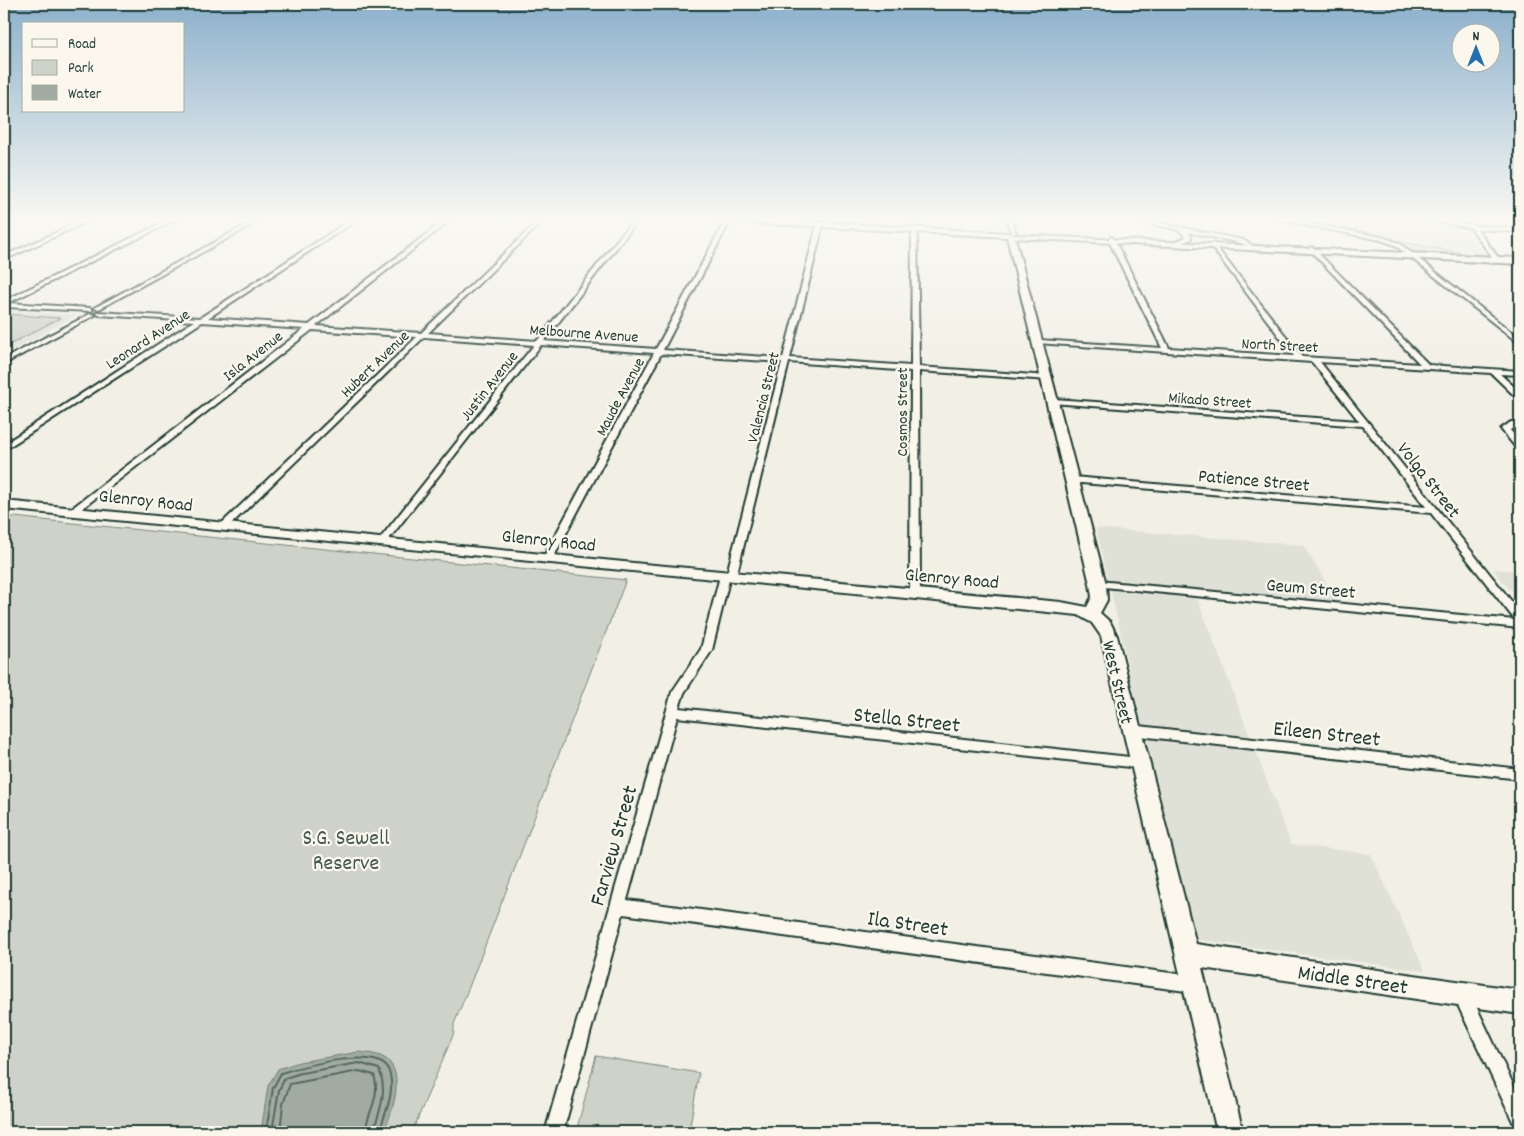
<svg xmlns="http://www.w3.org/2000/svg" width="1524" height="1136" font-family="Dekko,sans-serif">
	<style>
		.built { fill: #e0e1d6 }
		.green { fill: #cfd2c8; stroke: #77887e }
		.water { fill: #a2aba1; stroke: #6e7f75 }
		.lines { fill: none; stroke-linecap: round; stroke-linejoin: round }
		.shore { stroke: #536960; stroke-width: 2 }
		.street-casing { stroke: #1f3d34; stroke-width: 4 }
		.secondary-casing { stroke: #1f3d34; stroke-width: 4 }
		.street { fill: #fbf7ec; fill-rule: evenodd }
		.secondary { fill: #fbf7ec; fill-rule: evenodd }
		.labels { text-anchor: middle; stroke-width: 4.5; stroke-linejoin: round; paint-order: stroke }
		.far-street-label { font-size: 16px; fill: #1f3d34; stroke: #fbf7ec }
		.street-label { font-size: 19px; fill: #1f3d34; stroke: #fbf7ec }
		.near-street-label { font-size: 22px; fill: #1f3d34; stroke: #fbf7ec }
		.near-park-label { font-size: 22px; fill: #425b52; stroke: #fbf7ec }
	</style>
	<rect width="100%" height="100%" fill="#f2f0e5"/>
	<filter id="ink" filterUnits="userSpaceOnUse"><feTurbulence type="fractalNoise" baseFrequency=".02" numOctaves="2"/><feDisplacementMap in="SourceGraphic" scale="10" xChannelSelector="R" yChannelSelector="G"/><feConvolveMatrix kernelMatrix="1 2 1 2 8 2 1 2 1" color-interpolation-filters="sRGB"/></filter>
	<g filter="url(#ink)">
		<g class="built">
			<path d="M1288 219H1414L1464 228 1484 254Z"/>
			<path d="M4 310 77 315 4 355Z"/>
			<path d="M1096 528 1303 545 1340 605 1196 595 1291 844 1371 854 1425 971 1192 939Z"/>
			<path d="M1493 569 1520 571V591L1510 590Z"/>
		</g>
		<g class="green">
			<path d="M1390 240 1488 257 1414 252Z"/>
			<path d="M4 314 60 318 9 345H4Z"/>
			<path d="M4 516 626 580 471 982 454 1024V1033L412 1132H4Z"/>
			<path d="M596 1056 699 1073 689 1132H576Z"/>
		</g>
		<path class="water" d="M359 1052C368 1053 379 1054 386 1059 406 1074 392 1115 383 1132H261L268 1086 278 1069 299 1062Z"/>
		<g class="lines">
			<g class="shore">
				<path d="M266 1132 273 1088 281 1073C300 1067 376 1046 388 1069 397 1088 385 1114 379 1132"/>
				<path d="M272 1132 279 1090 285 1078 301 1073 359 1063 379 1069C388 1092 380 1110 373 1132"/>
				<path d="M280 1132 283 1104 290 1084 359 1071 374 1075C381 1097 368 1111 365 1132"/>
			</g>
			<g class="street-casing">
				<g id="street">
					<path d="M4 219H9L4 222Z"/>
					<path d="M86 219H93L4 260V256Z"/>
					<path d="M170 219H177L8 303 90 308 92 309V311L4 307V301Z"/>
					<path d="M257 219H263L99 309 94 308Z"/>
					<path d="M352 219H358L208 318 309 325 446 219H452L316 326 421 333 540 219H545L428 333 537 341 634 219H639L544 341 656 349 726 219H731L663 350 783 358 817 225 820 223 823 225 790 358 911 366 912 229 917 228 919 367 1048 376 1052 378 1048 380 919 371 920 594 915 598 910 594 911 371 789 362 736 577 735 579 729 580 712 650 684 693 679 708 1139 758 1143 759 1145 763 1143 767 1139 768 677 717 627 900 1193 976 1199 978 1201 984 1199 990 1193 992 623 914 563 1132H545L672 692 701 649 720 576 721 574 727 573 782 362 661 354 552 560 547 563 542 560 654 353 541 345 385 544 382 545 377 542 379 540 534 345 424 337 226 529H220L218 527 220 525 417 337 312 330 75 514H69L67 512 304 329 202 322 4 450V444L194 321 99 315 96 313 97 312 200 318Z"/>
					<path d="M826 219H832L830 226 825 225Z"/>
					<path d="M1006 219H1011L1016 234H1012Z"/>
					<path d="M1128 219H1139L1243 240 1255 247 1252 249 1241 243 1188 232 1191 235V239L1177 245 1175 244V242L1186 237 1179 230Z"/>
					<path d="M1275 219H1286L1382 237 1399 243 1520 339V344L1395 245 1381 240Z"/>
					<path d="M1423 219H1436L1469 225 1465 219H1470L1474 226 1520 228V232L1477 229 1500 260 1497 262 1495 261 1471 228Z"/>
					<path d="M1111 237 1114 239 1169 348 1294 356 1211 246V244L1213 243 1302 357 1420 364 1310 250V248L1312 247 1429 365 1520 371V375L1500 374 1520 392V398H1517L1491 373 1320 362 1520 612V628L1094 586 1093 584 1098 581 1515 620 1431 513 1070 482 1069 480 1070 478 1073 477 1426 507 1363 426 1051 403 1050 401 1054 399 1359 421 1312 362 1037 343 1036 342 1039 340 1162 348 1108 239Z"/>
					<path d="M90 314 95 315 4 364V359Z"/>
					<path d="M1511 422H1520V426H1516L1510 430 1520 442V449H1517L1501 429Z"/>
					<path d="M1130 725 1520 769V779L1130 735 1126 733 1124 730 1126 727Z"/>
					<path d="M1462 987 1468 989 1520 1099V1127L1514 1124 1456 1001 1454 995 1456 989Z"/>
				</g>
			</g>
			<g class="secondary-casing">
				<path id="secondary" d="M711 219H762L1009 233 1013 235 1520 258V264L1015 238 1106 584 1107 600 1100 613 1110 622 1117 636 1196 944 1520 990V1014L1202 968 1243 1132H1217L1101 636 1092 623 1078 615 4 509V501L644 564 1061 602 1087 607 1092 597 1090 584 1007 237 715 221Z"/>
			</g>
			<use href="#street" class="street"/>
			<use href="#secondary" class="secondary"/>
		</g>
	</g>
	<linearGradient id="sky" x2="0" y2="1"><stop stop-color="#8cb0cc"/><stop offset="0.58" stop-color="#f9f8f3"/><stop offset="1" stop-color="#f9f8f3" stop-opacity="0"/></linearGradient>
	<rect width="1524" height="378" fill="url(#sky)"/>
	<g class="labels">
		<g class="far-street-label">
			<text transform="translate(584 332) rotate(4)" y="6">Melbourne Avenue</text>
			<text transform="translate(147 338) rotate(-33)" y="6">Leonard Avenue</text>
			<text transform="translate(1280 344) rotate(3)" y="6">North Street</text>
			<text transform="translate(252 355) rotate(-38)" y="6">Isla Avenue</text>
			<text transform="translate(374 363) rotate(-44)" y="6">Hubert Avenue</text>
			<text transform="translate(488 385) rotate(-52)" y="6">Justin Avenue</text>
			<text transform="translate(619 396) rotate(-62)" y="6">Maude Avenue</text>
			<text transform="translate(762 397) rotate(-76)" y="6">Valencia Street</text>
			<text transform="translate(1210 399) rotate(4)" y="6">Mikado Street</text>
			<text transform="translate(901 412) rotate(-90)" y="6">Cosmos Street</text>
		</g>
		<g class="street-label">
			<text transform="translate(1254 479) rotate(5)" y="7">Patience Street</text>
			<text transform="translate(1430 479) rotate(52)" y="7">Volga Street</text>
			<text transform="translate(146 499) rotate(6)" y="7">Glenroy Road</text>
			<text transform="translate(549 539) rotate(6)" y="7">Glenroy Road</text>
			<text transform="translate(952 577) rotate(5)" y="7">Glenroy Road</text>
			<text transform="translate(1311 587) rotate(5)" y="7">Geum Street</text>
			<text transform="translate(1119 682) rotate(77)" y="7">West Street</text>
		</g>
		<g class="near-street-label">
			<text transform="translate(907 718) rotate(6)" y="8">Stella Street</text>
			<text transform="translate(1327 732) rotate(6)" y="8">Eileen Street</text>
			<text transform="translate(612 845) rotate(-74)" y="8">Farview Street</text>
			<text transform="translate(908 922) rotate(8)" y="8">Ila Street</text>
			<text transform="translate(1353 978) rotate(8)" y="8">Middle Street</text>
		</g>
		<g class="near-park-label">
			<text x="346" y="844">S.G. Sewell<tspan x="346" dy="25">Reserve</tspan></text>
		</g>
	</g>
	<rect width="1524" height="1136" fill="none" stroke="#fbf7ec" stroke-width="20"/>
	<rect x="10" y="10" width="1504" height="1116" fill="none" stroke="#1f3d34" stroke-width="2" filter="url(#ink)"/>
	<rect x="22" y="22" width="162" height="90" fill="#fbf7ec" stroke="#a3ada2"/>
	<rect x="32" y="39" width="25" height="8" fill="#fbf7ec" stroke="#a3ada2"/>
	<text x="68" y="48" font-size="15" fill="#1f3d34">Road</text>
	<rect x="32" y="60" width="25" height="15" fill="#cfd2c8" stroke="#a3ada2"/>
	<text x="68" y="72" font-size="15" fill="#1f3d34">Park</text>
	<rect x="32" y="85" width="25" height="15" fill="#a2aba1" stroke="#a3ada2"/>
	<text x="68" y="98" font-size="15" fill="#1f3d34">Water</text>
	<g transform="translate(1476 48)"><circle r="24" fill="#fbf7ec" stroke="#a3ada2"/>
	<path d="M0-4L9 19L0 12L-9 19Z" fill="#1f6fb2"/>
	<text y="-8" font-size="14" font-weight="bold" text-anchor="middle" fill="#1f3d34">N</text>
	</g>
</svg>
